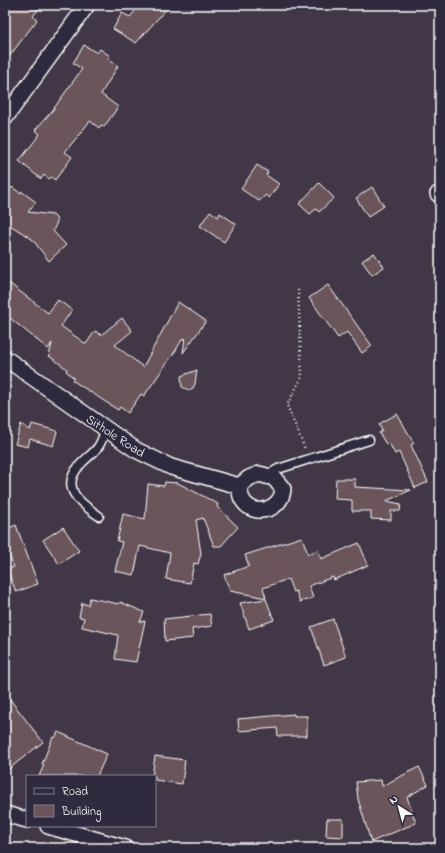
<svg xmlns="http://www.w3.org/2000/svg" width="445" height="853" font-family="'Indie Flower',sans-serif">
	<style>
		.building { fill: #6b555a; stroke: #fff }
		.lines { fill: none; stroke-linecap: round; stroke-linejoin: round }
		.service-casing { stroke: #fff; stroke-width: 11 }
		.minor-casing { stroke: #fff; stroke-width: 18 }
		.path { stroke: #fff; stroke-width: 2.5; stroke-dasharray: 1 3; stroke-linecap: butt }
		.service { stroke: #2f2a3d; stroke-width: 8 }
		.minor { stroke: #2f2a3d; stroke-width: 15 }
		.labels { text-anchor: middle; stroke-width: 4; stroke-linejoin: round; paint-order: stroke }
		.street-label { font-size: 13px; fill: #fff; stroke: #2f2a3d }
	</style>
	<rect width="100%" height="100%" fill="#413746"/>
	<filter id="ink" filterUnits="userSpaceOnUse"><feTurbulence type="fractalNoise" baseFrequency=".025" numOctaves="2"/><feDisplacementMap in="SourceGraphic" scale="8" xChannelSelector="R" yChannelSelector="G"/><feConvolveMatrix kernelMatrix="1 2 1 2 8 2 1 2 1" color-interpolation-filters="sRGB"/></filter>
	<g filter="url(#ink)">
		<g class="building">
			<path d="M5 5H30L38 10 33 16 37 20 5 62Z"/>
			<path d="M140 5H170L136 43 113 29 122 13 130 17Z"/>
			<path d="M84 45 97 53 100 49 110 56 108 59 118 66 101 94 118 107 104 127 101 125 99 128 90 121 65 152 72 157 55 180 51 177 49 179 44 175 41 179 19 161 40 134 35 130 52 111 82 69 73 63Z"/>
			<path d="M257 165 268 172 266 175 279 184 269 198 266 195 259 201 241 189Z"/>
			<path d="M319 183 334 198 319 212 316 209 310 214 299 204Z"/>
			<path d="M12 187 20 193 21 191 36 202 28 212 53 215 56 218 57 222 53 231 66 245 49 261 32 239 5 222V196Z"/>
			<path d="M372 187 384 206 368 217 356 198Z"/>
			<path d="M210 211 218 217 220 213 236 224 224 242 200 226Z"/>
			<path d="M374 253 384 267 372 275 362 261Z"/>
			<path d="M5 280 48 313 58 300 72 310 61 326 86 344 95 331 101 335 122 318 132 331 115 345 143 367 178 302 206 321 183 353 185 338 184 340 183 338 176 350 144 396 141 394 128 413 120 407 118 410 72 380 74 378 66 371 67 369 49 356 52 343 48 349 5 314Z"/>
			<path d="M328 285 372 346 362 353 347 332 338 338 309 298Z"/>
			<path d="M197 370 195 384 193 388 189 390 182 387 181 376Z"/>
			<path d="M397 414 414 443 411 445 428 482 415 488 399 452 395 454 389 443 386 444 379 433 382 431 379 424Z"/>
			<path d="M21 424 30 430 32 424 57 431 53 446 30 439 28 447 15 444Z"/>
			<path d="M336 479H355V487L411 490 386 501 401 504 400 511H391V520L371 519V511H352V500L335 499Z"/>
			<path d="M165 482 178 483 218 504 217 507 238 527 221 546H214L203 518 196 520 201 554 198 564 194 563 190 583 166 579 170 553 140 546 134 575 115 571 122 542 117 541 123 514 145 519 148 484 164 486Z"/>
			<path d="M16 525 38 584 16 592 7 569 14 567 5 546V530Z"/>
			<path d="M63 527 79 551 59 564 43 540Z"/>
			<path d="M302 537 308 554 318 550 321 559 359 543 368 565 334 580 333 577 309 586 313 598 300 602 296 591 293 592 288 579 263 588 266 598 230 591 224 575 249 566 245 555Z"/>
			<path d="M90 598 119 604 120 602 144 612 140 622 145 621 136 662 115 659 118 635 82 627 84 618 79 617 82 603 88 605Z"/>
			<path d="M266 599 274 620 249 629 240 603Z"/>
			<path d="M210 614 212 626 192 629 193 638 165 641 164 619Z"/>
			<path d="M333 619 346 657 324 665 311 627Z"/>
			<path d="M5 693 43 742 5 772Z"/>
			<path d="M294 714V716H307V736H278L277 728 239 731 238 719Z"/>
			<path d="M58 732 107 754 97 776H39L44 765 42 764 53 737 55 738Z"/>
			<path d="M155 756 185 760 182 784 155 780V776H152Z"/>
			<path d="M419 767 428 785 407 797 416 823 371 842 358 799 356 782 381 780 382 786Z"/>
			<path d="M327 819H343V837L326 836Z"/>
		</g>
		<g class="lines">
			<g class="service-casing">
				<g id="service">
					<path d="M268 475 278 469 369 440"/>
					<path d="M99 516C80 503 59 488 80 465 86 458 93 454 98 447 102 442 103 436 105 430"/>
				</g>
			</g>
			<g class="minor-casing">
				<g id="minor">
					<path d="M5 118 87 5"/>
					<path d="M438 194H440"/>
					<path d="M5 358 136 450 171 467 239 486"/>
					<path d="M259 474 274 478 283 489C282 510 253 519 242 499 240 495 240 490 239 486L249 478Z"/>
					<path d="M5 814 27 820"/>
					<path d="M48 826 125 848"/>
				</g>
			</g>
			<path class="path" d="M298 290 302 377 287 405 305 449"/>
			<use href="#service" class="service"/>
			<use href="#minor" class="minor"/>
		</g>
	</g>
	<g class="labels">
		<g class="street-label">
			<text transform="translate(116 435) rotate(33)" y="5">Sithole Road</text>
		</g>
	</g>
	<rect width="445" height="853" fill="none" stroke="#2f2a3d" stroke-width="20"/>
	<rect x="10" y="10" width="425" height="833" fill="none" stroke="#fff" stroke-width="1.5" filter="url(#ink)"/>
	<rect x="26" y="775" width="130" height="52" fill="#2f2a3d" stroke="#827f8b"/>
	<rect x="34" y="788" width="20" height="6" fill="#2f2a3d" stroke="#827f8b"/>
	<text x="62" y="795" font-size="12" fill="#ffffff">Road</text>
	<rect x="34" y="805" width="20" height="12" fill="#6b555a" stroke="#827f8b"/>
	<text x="62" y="815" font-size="12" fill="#ffffff">Building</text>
	<g transform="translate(399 807) rotate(323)" stroke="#2f2a3d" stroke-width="3" paint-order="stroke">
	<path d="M0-3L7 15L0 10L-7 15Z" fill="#ffffff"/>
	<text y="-6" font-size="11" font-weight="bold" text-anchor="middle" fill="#ffffff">N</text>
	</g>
</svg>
